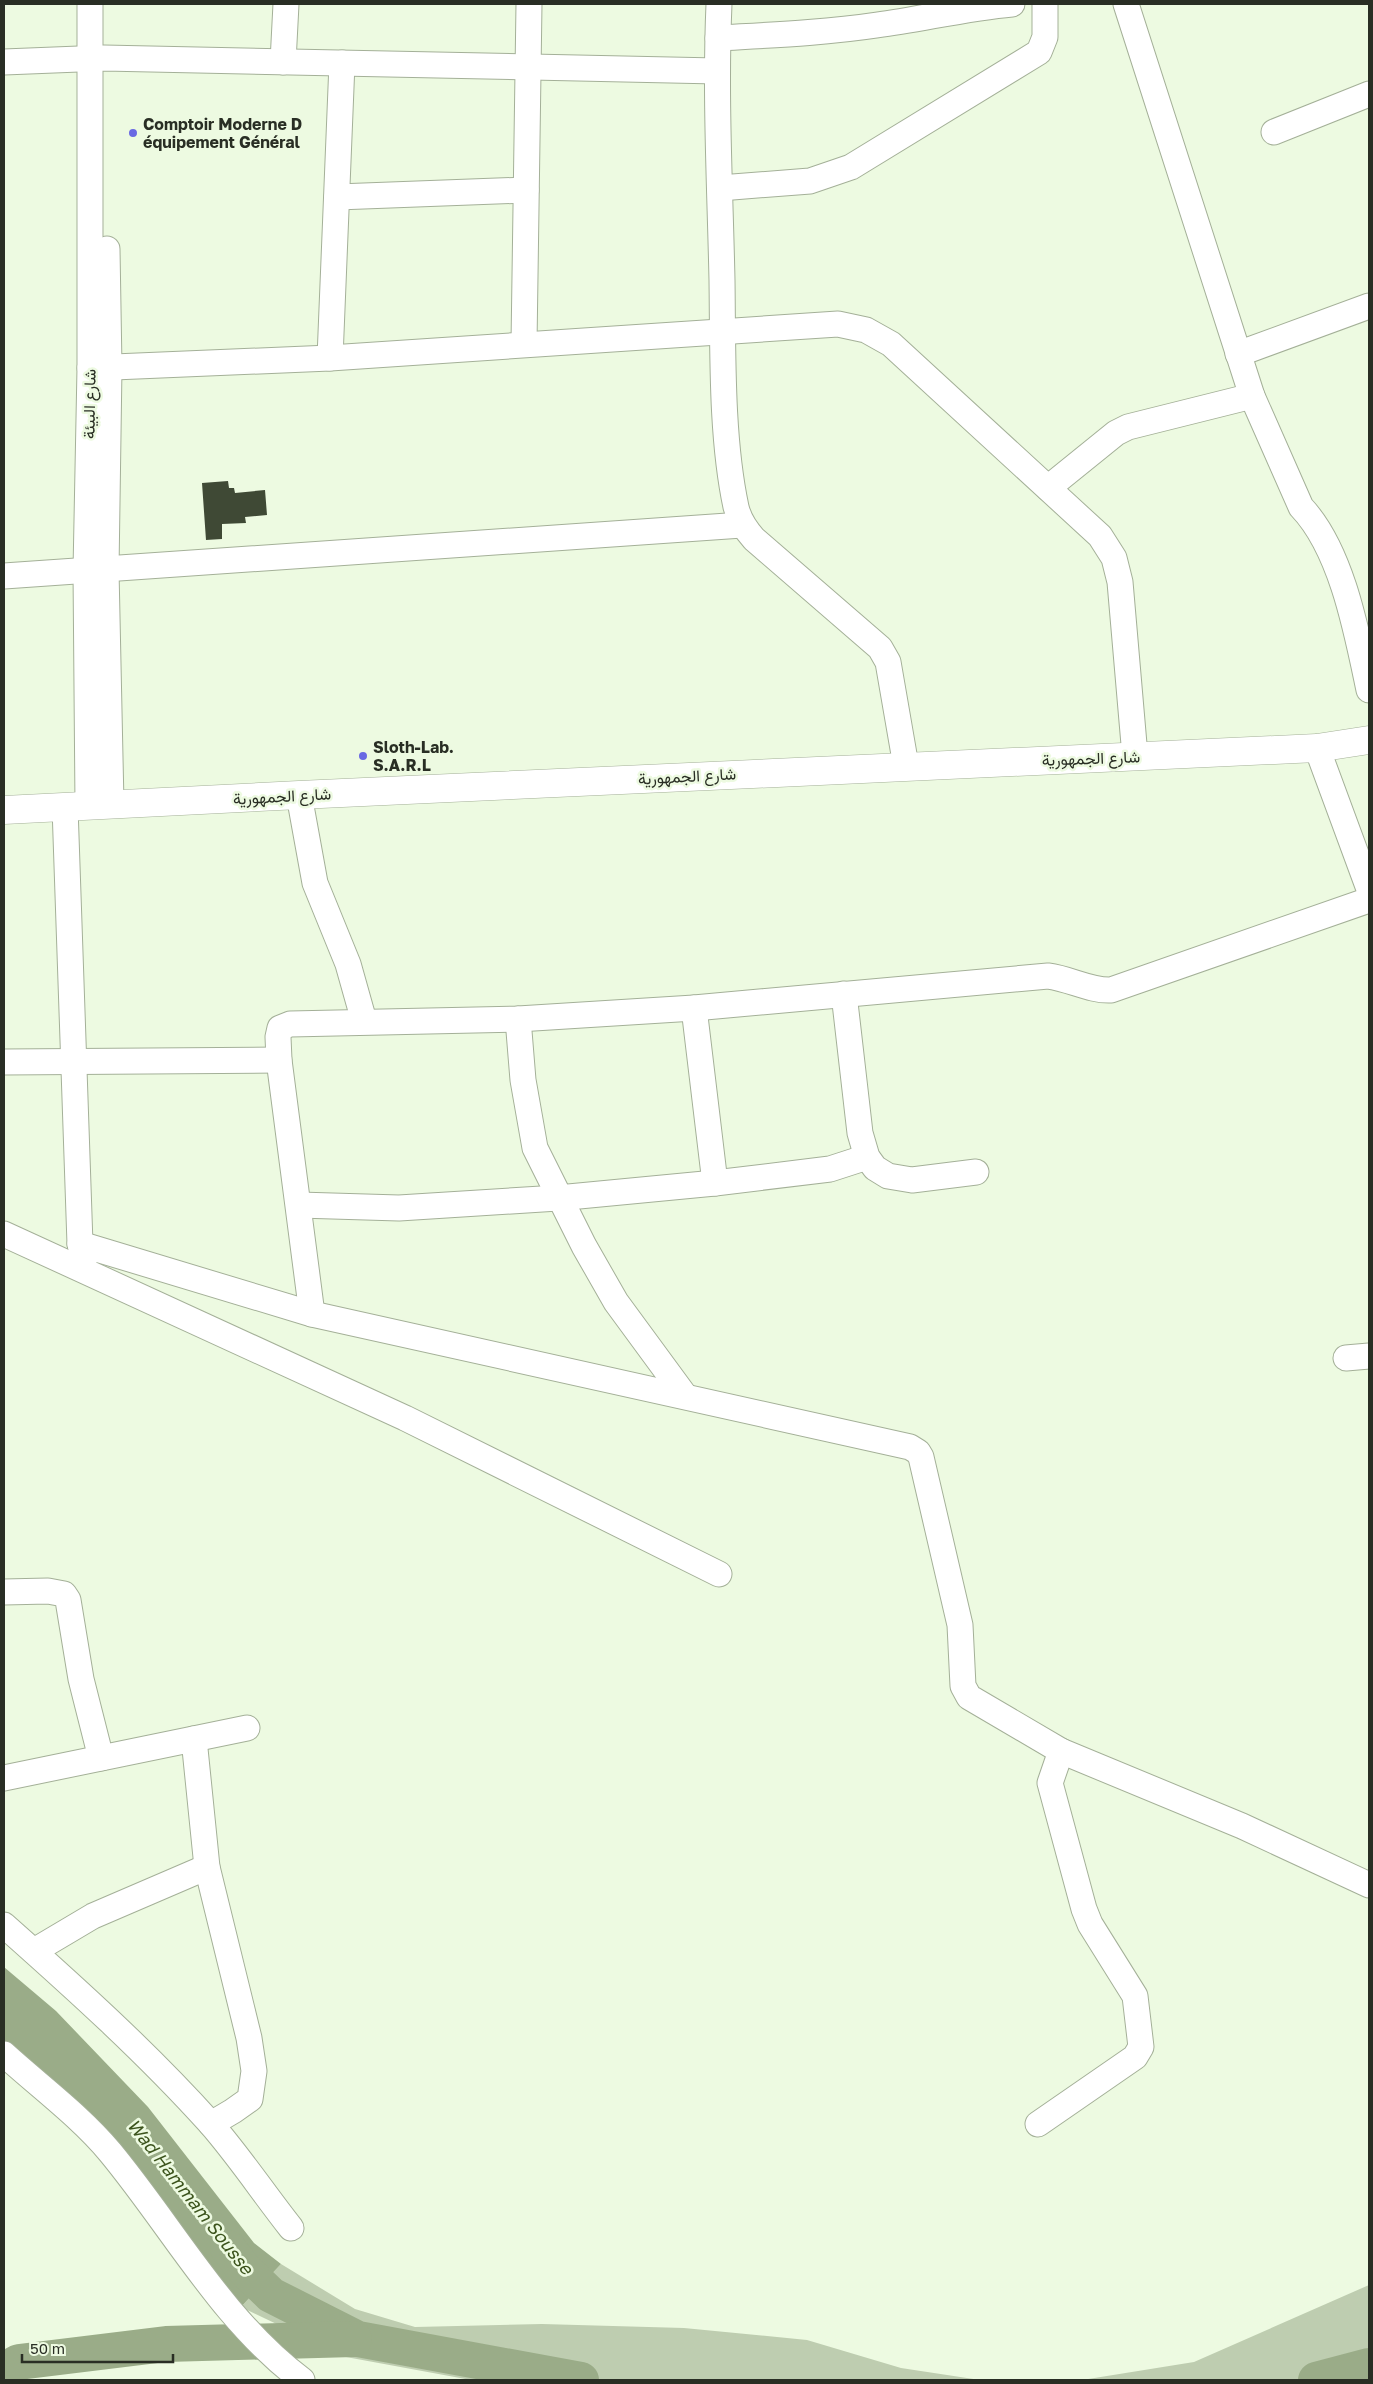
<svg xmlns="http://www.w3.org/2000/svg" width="1373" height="2384" font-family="'Golos Text',Vazirmatn,sans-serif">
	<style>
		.green { fill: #becdb0 }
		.water { fill: #9aac88 }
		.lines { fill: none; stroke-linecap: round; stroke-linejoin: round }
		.river { stroke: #9aac88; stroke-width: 36 }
		.building { fill: #3f4935 }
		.minor-casing { stroke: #a4b098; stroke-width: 27 }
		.major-casing { stroke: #a4b098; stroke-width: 29 }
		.minor { stroke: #fff; stroke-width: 25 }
		.major { stroke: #fff; stroke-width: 28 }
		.poi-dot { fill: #6969e3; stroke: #edfae1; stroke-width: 2 }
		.labels { text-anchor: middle; stroke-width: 5; stroke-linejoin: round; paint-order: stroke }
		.poi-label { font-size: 16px; font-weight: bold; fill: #292e24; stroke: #edfae1; text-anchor: start }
		.street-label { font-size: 16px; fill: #292e24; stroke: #edfae1 }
		.water-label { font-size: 18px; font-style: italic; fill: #3c541d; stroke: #edfae1 }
	</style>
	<rect width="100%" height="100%" fill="#edfae1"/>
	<g class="green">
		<path d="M281 2264 355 2309 415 2327 542 2324 684 2328 807 2340 901 2368 980 2380H471L346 2357 241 2307Z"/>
		<path d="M1369 2285V2380H1082L1194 2362Z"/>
	</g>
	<path class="water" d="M4 1967 56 2011 148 2107 254 2243 281 2264 241 2307 20 2055 4 2042Z"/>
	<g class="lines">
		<g class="river">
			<path d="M228 2248 243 2268 271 2295 358 2339 581 2380"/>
			<path d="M4 2370 19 2362 166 2344 354 2339"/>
			<path d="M1316 2380 1369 2366"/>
		</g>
	</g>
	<path class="building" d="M228 481 229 488H234L235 493 265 490 267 515 245 517 246 523 222 524V539L206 540 202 483Z"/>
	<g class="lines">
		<g class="minor-casing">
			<g id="minor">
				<path d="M719 4C715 96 720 188 722 280 723 351 721 437 736 507 739 520 745 529 754 539L880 648 888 662 906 766"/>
				<path d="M1126 4 1252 396 1301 507C1342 550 1357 633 1369 690"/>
				<path d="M718 38C771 35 824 33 877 25 922 19 967 8 1012 4"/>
				<path d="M4 62 104 58 717 71"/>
				<path d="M283 62 286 4"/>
				<path d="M1274 132 1369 94"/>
				<path d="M720 188 810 181 851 167 1039 52 1045 37V4"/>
				<path d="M337 197 526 190"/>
				<path d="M107 249 109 367 106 570 111 804"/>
				<path d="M524 344 529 4"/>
				<path d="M1238 354 1369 306"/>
				<path d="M330 358 342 63"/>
				<path d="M90 368 330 358 838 324 866 330 891 344 1100 536 1114 558 1120 582 1135 756"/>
				<path d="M1048 488 1116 433 1128 427 1252 396"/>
				<path d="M4 576 742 525"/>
				<path d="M1317 748 1369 889"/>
				<path d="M299 795 315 883 348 964 364 1021"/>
				<path d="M88 805 86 571 90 368V4"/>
				<path d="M65 807 80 1244 84 1261"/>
				<path d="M844 994 860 1133 867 1157 875 1168 888 1176 912 1180 976 1172"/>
				<path d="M694 1008 715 1183"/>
				<path d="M518 1019 523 1080 535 1148 584 1246 616 1302 685 1396"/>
				<path d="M4 1062 279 1060"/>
				<path d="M299 1205 399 1208 558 1198 715 1183 830 1169 867 1157"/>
				<path d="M4 1234 405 1418 719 1574"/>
				<path d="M80 1244 312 1314 910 1447 918 1452 921 1457 960 1625 963 1686 969 1697 1061 1751 1242 1826 1369 1885"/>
				<path d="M312 1314 279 1060 278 1037 280 1028 290 1024 518 1019 694 1008 1048 976C1071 979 1090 991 1111 990L1369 900"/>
				<path d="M1346 1358 1369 1356"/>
				<path d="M4 1592 48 1591 64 1594 68 1600 81 1679 101 1758"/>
				<path d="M194 1739 207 1867 249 2038 254 2071 250 2099 233 2111 211 2124"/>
				<path d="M4 1778 247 1728"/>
				<path d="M4 1925C75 1988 146 2052 210 2123 239 2156 264 2194 291 2228"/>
				<path d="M34 1951 93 1916 207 1867"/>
				<path d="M4 2054C39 2086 80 2116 110 2152 173 2228 222 2320 302 2380"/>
				<path d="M1038 2124 1135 2057 1141 2047 1135 1996 1090 1924 1084 1909 1050 1783 1061 1751"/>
			</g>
		</g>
		<g class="major-casing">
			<path id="major" d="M4 810 299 795 1317 748 1369 740"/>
		</g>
		<use href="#minor" class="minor"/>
		<use href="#major" class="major"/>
	</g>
	<g class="poi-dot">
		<circle cx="133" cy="133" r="5"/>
		<circle cx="363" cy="756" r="5"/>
	</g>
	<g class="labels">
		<g class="poi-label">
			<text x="143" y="130">Comptoir Moderne D<tspan x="143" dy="18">équipement Général</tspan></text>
			<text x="373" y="753">Sloth-Lab.<tspan x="373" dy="18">S.A.R.L</tspan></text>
		</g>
		<g class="street-label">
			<text transform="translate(89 404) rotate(-89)" y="6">شارع البيئة</text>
			<text transform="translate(1091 758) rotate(-2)" y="6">شارع الجمهورية</text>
			<text transform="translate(687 776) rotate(-3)" y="6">شارع الجمهورية</text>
			<text transform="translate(282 796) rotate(-3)" y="6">شارع الجمهورية</text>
		</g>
		<g class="water-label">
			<text transform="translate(190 2197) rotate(52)" y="6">Wad Hammam Sousse</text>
		</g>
	</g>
	<rect width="1373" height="2384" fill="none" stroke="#292e24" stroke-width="10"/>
	<path d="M22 2354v8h151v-8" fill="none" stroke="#292e24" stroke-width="2.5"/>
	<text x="30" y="2354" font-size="15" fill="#292e24" stroke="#edfae1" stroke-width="4" paint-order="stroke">50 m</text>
</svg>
